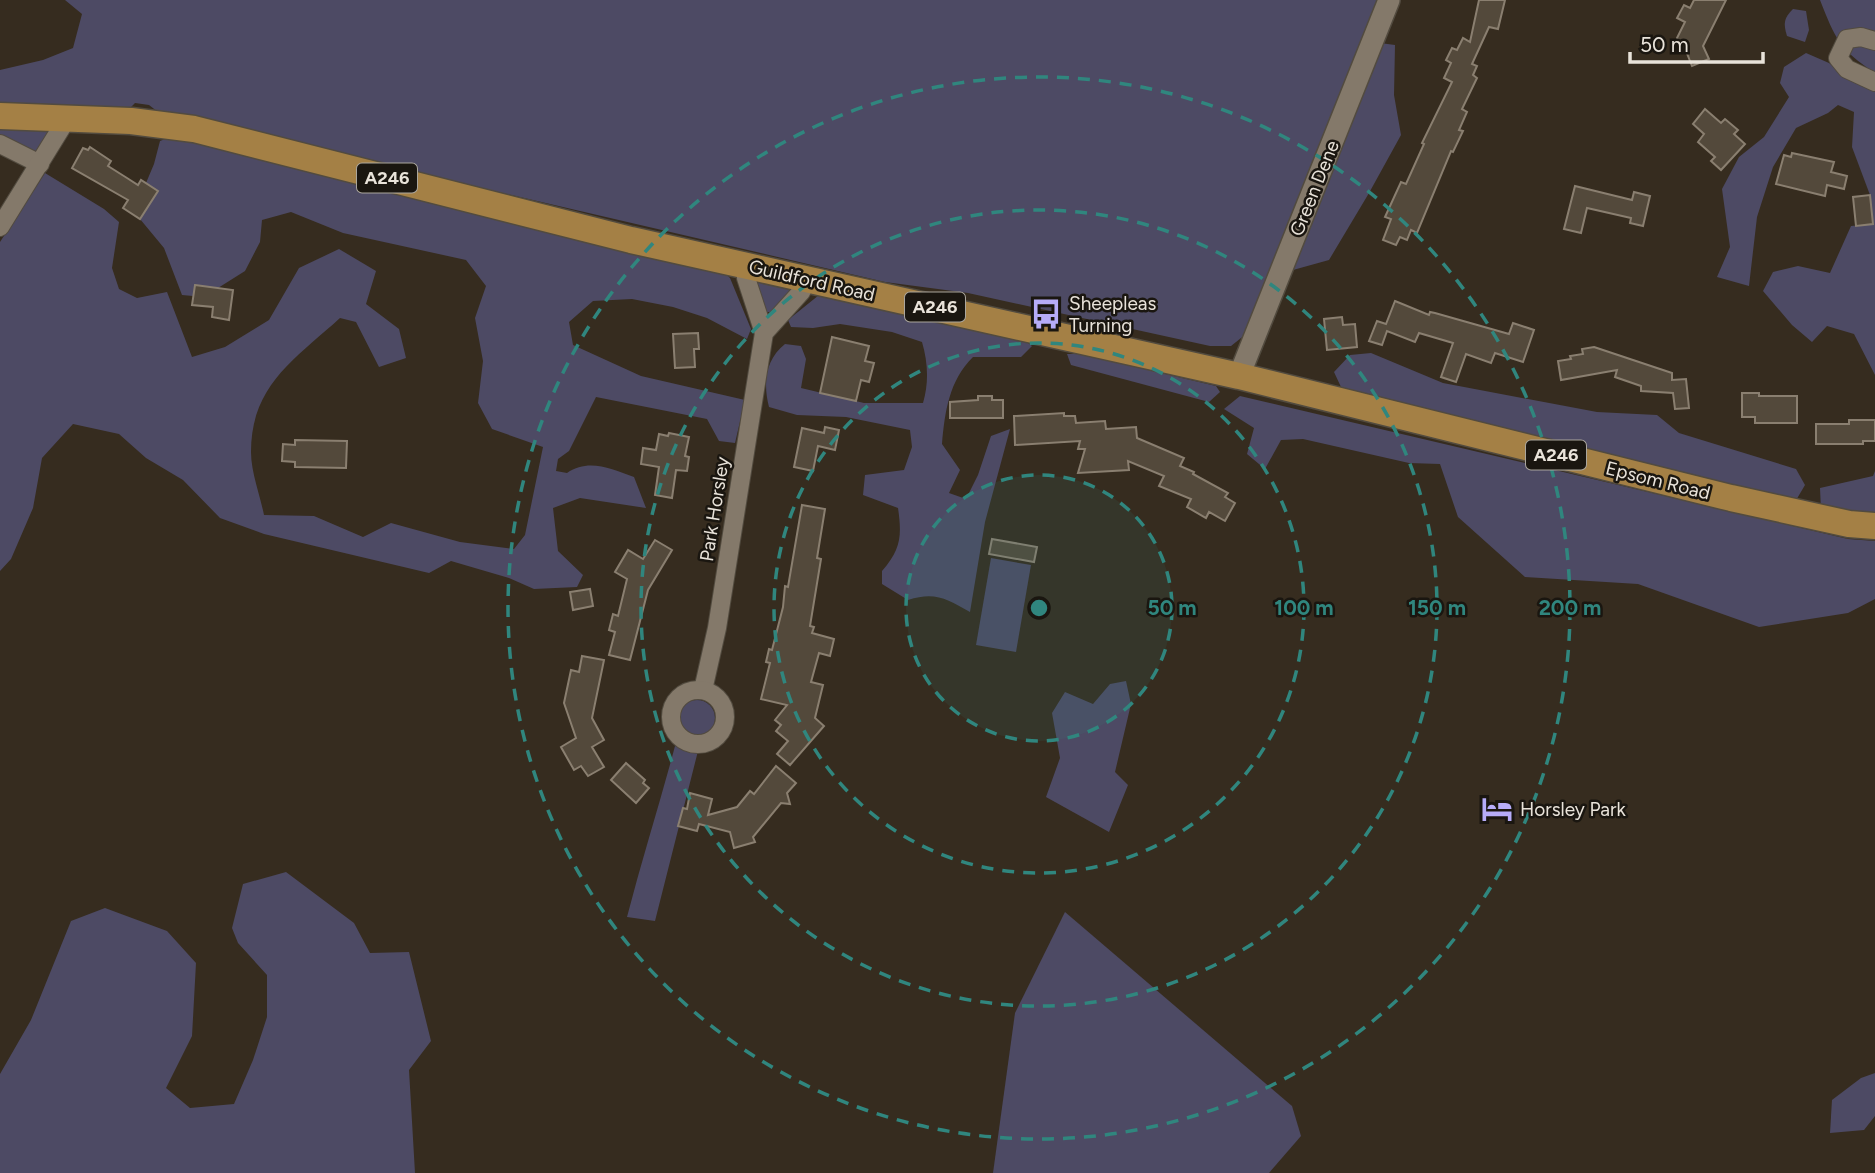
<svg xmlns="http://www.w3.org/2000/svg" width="1875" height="1173" font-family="Figtree,sans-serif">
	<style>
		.green { fill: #4d4a64 }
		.building { fill: #53493b; stroke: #8a7f70; stroke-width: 2 }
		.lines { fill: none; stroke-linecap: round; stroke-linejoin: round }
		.minor-casing { stroke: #524b3f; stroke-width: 20 }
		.tertiary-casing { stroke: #524b3f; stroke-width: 24 }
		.primary-casing { stroke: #524b3f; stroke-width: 29 }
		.minor { stroke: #84796a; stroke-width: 18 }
		.tertiary { stroke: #84796a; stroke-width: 21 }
		.primary { stroke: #a48045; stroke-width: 26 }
		.ring { fill: none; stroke: #30867e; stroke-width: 3.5; stroke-dasharray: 12 9 }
		.labels { text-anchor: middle; stroke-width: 5; stroke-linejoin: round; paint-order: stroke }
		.shield { fill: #1a1610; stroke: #aba69d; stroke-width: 2 }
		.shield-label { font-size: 18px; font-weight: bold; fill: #e9e3da }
		.street-label { font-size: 19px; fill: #e9e3da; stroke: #1a1610 }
		.poi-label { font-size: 19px; fill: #e9e3da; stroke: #1a1610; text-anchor: start }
		.centre { fill: #30867e; stroke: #1a1610; stroke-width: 3.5 }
		.ring-label { font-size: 21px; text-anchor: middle; font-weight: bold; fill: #30867e; stroke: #1a1610; stroke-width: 5; stroke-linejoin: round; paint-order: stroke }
	</style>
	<rect width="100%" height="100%" fill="#362c1f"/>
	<g class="green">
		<path d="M65 0H1382L1246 334 1231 346H1210L968 293 885 282 387 166 269 134 158 112 149 105 135 103 126 112 0 109V70L43 60 73 48 82 14Z"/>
		<path d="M1820 0H1875V73C1839 49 1836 40 1820 0Z"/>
		<path d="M1793 9 1806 11 1809 30 1805 42 1787 36C1783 23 1784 18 1793 9Z"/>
		<path d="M1380 43 1395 45 1394 95 1401 135 1369 193 1329 260 1293 270Z"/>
		<path d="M1806 53 1829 63 1857 84 1875 88V375L1854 334 1827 326 1812 342 1792 325 1763 291 1773 272 1798 266 1830 273 1851 226 1873 224 1870 195 1852 147 1854 112 1838 105 1828 113 1796 128 1773 167 1757 217 1749 286 1717 277 1730 247 1722 189 1739 157 1764 137 1789 97 1780 83 1784 67Z"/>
		<path d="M0 124 53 128 35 155 0 136Z"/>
		<path d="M178 134 719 267 730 278 751 329 747 339 707 318 673 307 632 299 593 301 569 322 573 345 641 376 745 400 735 443 719 441 707 419 596 397 569 451 558 459 556 471 567 473C589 458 611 469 634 477L646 508 580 498 553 508 558 551 583 575 577 587 534 589 509 578 451 561 429 573 264 534 220 518 183 480 146 458 119 434 73 424 42 458 33 508 11 559 0 571V242L45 173 104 209 119 222 112 268 119 289 137 298 167 292 192 357 225 347 269 320 299 268 339 249 376 271 366 304 399 329 406 358 379 367 356 322 340 318C295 359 251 385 251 452 251 472 260 495 264 515L314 516 363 537 391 523 460 542 514 549 525 535 543 447 492 429 478 403 483 361 475 318 486 286 466 260 343 233 291 212 262 220 260 242 245 271 218 288 195 285 193 296 182 295 164 248 140 219 158 191 146 183 154 164 160 141Z"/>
		<path d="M761 275 785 279 793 292 778 312H766L757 293 756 282Z"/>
		<path d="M819 295 1024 340 1032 346 1021 357H973C949 381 945 411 942 444L960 470 949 493 966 499 978 475 991 436 1010 429 985 522 970 612C947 599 935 591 908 600L882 584V571C901 549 902 536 898 508L863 495 865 475 904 470 912 447 910 430 846 417 797 415 769 407C763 383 765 360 785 344L801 346 806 359 801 388 864 403H923C929 383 928 362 922 342L892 332 840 324 813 328 791 327 788 320Z"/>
		<path d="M1371 353 1443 383 1597 412 1657 415 1679 433 1796 469 1805 485 1795 502 1370 400 1341 387 1334 372 1350 355Z"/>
		<path d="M1067 354H1081L1216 386 1220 392 1209 402 1071 365Z"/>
		<path d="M1240 396 1848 539 1875 541V599L1848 613 1759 627 1638 584 1525 577 1458 517 1440 464 1409 463 1303 439 1281 440 1265 469 1247 454 1254 428 1224 409Z"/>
		<path d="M1875 471V521L1821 510 1820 488 1873 476Z"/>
		<path d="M991 558 1031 565 1016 652 976 645Z"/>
		<path d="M1126 681 1131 704 1115 772 1128 785 1109 832 1046 797 1060 758 1052 713 1065 692 1093 704 1110 684Z"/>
		<circle cx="697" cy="718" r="18"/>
		<path d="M675 746 698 751 655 921 627 917C642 859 660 803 675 746Z"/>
		<path d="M286 872 354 923 370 953 409 952 431 1041 409 1070 415 1173H0V1074L31 1020 71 921 105 908 167 931 196 963 192 1036 166 1088 190 1108 234 1104 253 1060 267 1017V975L238 943 232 928 243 884Z"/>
		<path d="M1065 912 1292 1106 1301 1136 1269 1173H993L1015 1013Z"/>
		<path d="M1875 1073V1116L1864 1130 1830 1133 1832 1100 1861 1078Z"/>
	</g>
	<g class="building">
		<path d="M1479 0H1505L1498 29 1489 27 1472 64 1477 66 1473 75 1477 78 1462 109 1467 112 1459 130 1463 131 1453 152 1451 151 1417 233 1411 230 1407 240 1400 237 1396 245 1383 240 1391 219 1385 217 1401 182 1406 184 1424 144 1422 143 1452 82 1444 78 1451 63 1446 60 1452 48 1457 50 1463 38 1470 42Z"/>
		<path d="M1694 0H1726L1703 46 1709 59 1692 66 1684 46 1680 45 1677 38 1685 22 1677 18 1684 5 1690 8Z"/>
		<path d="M1705 109 1721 123 1725 119 1738 130 1734 134 1745 144 1721 170 1711 161 1715 157 1698 142 1704 134 1693 124Z"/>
		<path d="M90 147 111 161 108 166 127 178 138 185 141 180 158 191 140 219 123 208 128 200 72 168 83 148 88 150Z"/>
		<path d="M1792 153 1834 162 1831 172 1847 176 1844 189 1827 185 1825 196 1776 184 1784 155 1791 157Z"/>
		<path d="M1575 186 1632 200 1634 192 1650 196 1643 226 1630 223 1631 218 1587 208 1581 233 1564 229Z"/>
		<path d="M1870 195 1873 224 1856 226 1853 197Z"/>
		<path d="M195 285 233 290 229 320 212 317 213 307 192 305Z"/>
		<path d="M1395 301 1429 315 1430 312 1435 313 1509 334 1513 323 1534 330 1523 362 1495 353 1491 363 1466 354 1456 382 1441 377 1453 343 1419 333 1415 342 1387 331 1382 345 1369 341 1377 321 1386 324Z"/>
		<path d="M1342 317 1343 325 1355 324 1357 347 1327 350 1324 319Z"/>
		<path d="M698 333 699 349H694L695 367 675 368 673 334Z"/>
		<path d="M832 337 869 346 865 361 874 363 869 382 861 380 856 401 820 393Z"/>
		<path d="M1594 347 1672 373V380L1686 379 1689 408 1675 409 1673 393 1641 391V386L1615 377 1617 370 1561 380 1558 361 1571 359 1570 356 1583 354 1582 349Z"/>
		<path d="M1742 393H1759V396H1797V423H1755V417H1742Z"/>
		<path d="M978 396H992V400H1003V418H950V402L978 400Z"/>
		<path d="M1064 413V416H1075L1076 423 1105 421 1106 429 1136 427 1137 438 1184 458 1180 466 1194 472 1193 474 1228 493 1225 497 1235 503 1225 521 1209 512 1206 518 1187 507 1191 499 1159 486 1164 476 1128 461 1129 470 1078 473 1085 449H1078L1080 441 1015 445 1014 416Z"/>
		<path d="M1849 420H1875V441H1863V444H1816V424H1849Z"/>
		<path d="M825 427 839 430 835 450 818 446 813 471 794 467 802 428 824 433Z"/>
		<path d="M669 433 689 437 685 456 689 457 687 471 676 470 672 498 655 495 659 467 641 464 643 448 656 450 659 434 668 436Z"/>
		<path d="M295 440 347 441 346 468 295 467V462L282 461 283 444 295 445Z"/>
		<path d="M802 505 825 509 817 558 821 559 810 626 814 627 812 633 834 639 830 656 819 653 811 682 823 685 815 718 824 726 790 765 777 754 788 741 776 731 781 725 775 720 787 705 761 699 770 663 766 662 769 649 772 650 783 607 785 586 788 587Z"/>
		<path d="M992 539 1037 547 1034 562 989 554Z"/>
		<path d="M655 540 672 550 648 590 630 660 609 655 615 632 609 630 613 614 618 616 627 579 615 572 628 550 643 559Z"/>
		<path d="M590 589 593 606 573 610 570 592Z"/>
		<path d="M582 656 604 660 592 718 604 740 592 747 604 767 588 776 581 766 574 770 561 747 576 738 564 703 571 670 579 672Z"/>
		<path d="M626 763 645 780 643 783 649 788 636 803 611 780Z"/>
		<path d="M776 766 796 783 787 793 790 804 781 803 753 837 755 842 734 848 730 832 699 824 697 831 678 826 683 808 687 809 690 793 712 799 708 815 737 807 750 791 754 794Z"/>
	</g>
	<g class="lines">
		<g class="minor-casing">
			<g id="minor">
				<path d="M1875 41 1861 37 1847 39 1838 58 1847 69 1875 82"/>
				<path d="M0 144 40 164"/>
				<path d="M0 227 68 117"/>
				<path d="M746 265V278L764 333"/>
				<path d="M703 690 717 628 764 333 801 292 808 279"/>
				<circle cx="698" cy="717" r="27"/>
			</g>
		</g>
		<g class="tertiary-casing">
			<path id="tertiary" d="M1239 376 1389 0"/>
		</g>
		<g class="primary-casing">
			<path id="primary" d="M0 116 131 121 194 129 631 240 1239 376 1731 498 1849 524 1875 526"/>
		</g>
		<use href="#minor" class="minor"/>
		<use href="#tertiary" class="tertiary"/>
		<use href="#primary" class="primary"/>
	</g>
	<circle cx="1039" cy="608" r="133" fill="#30867e" fill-opacity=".12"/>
	<g class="ring">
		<circle cx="1039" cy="608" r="133"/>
		<circle cx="1039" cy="608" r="265"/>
		<circle cx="1039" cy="608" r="398"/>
		<circle cx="1039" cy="608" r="531"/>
	</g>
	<defs>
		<g id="bus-bare" transform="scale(2.415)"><path d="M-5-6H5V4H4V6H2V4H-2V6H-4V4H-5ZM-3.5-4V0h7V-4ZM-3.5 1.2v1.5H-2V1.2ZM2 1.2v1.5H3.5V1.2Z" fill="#b6acf8" stroke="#1a1610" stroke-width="2.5" paint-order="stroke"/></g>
		<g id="hotel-bare" transform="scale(2.415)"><path d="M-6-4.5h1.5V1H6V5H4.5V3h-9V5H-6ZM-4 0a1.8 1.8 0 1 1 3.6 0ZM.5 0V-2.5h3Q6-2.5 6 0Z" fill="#b6acf8" stroke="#1a1610" stroke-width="2.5" paint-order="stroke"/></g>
	</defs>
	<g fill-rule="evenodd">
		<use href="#bus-bare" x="1046" y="314"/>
		<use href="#hotel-bare" x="1497" y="809"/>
	</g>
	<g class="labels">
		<g class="shield">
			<rect x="357" y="163.5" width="60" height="29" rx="5"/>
			<rect x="905" y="292.5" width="60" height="29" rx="5"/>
			<rect x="1526" y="440.5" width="60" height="29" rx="5"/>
		</g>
		<g class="shield-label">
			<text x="387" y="184">A246</text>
			<text x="935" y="313">A246</text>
			<text x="1556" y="461">A246</text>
		</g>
		<g class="street-label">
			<text transform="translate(1314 188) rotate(-68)" y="7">Green Dene</text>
			<text transform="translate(812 280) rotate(13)" y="7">Guildford Road</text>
			<text transform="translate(1658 480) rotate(14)" y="7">Epsom Road</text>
			<text transform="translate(714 509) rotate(-81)" y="7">Park Horsley</text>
		</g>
		<g class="poi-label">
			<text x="1069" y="310">Sheepleas<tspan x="1069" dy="22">Turning</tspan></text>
			<text x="1520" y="816">Horsley Park</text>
		</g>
	</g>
	<circle cx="1039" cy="608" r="10" class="centre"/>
	<g class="ring-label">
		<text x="1172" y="615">50 m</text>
		<text x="1304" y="615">100 m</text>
		<text x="1437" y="615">150 m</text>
		<text x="1570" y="615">200 m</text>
	</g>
	<path d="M1630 52v10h133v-10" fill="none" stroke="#e9e3da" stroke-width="3.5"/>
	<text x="1640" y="52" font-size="21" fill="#e9e3da" stroke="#1a1610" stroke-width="5" paint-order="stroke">50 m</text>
</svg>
